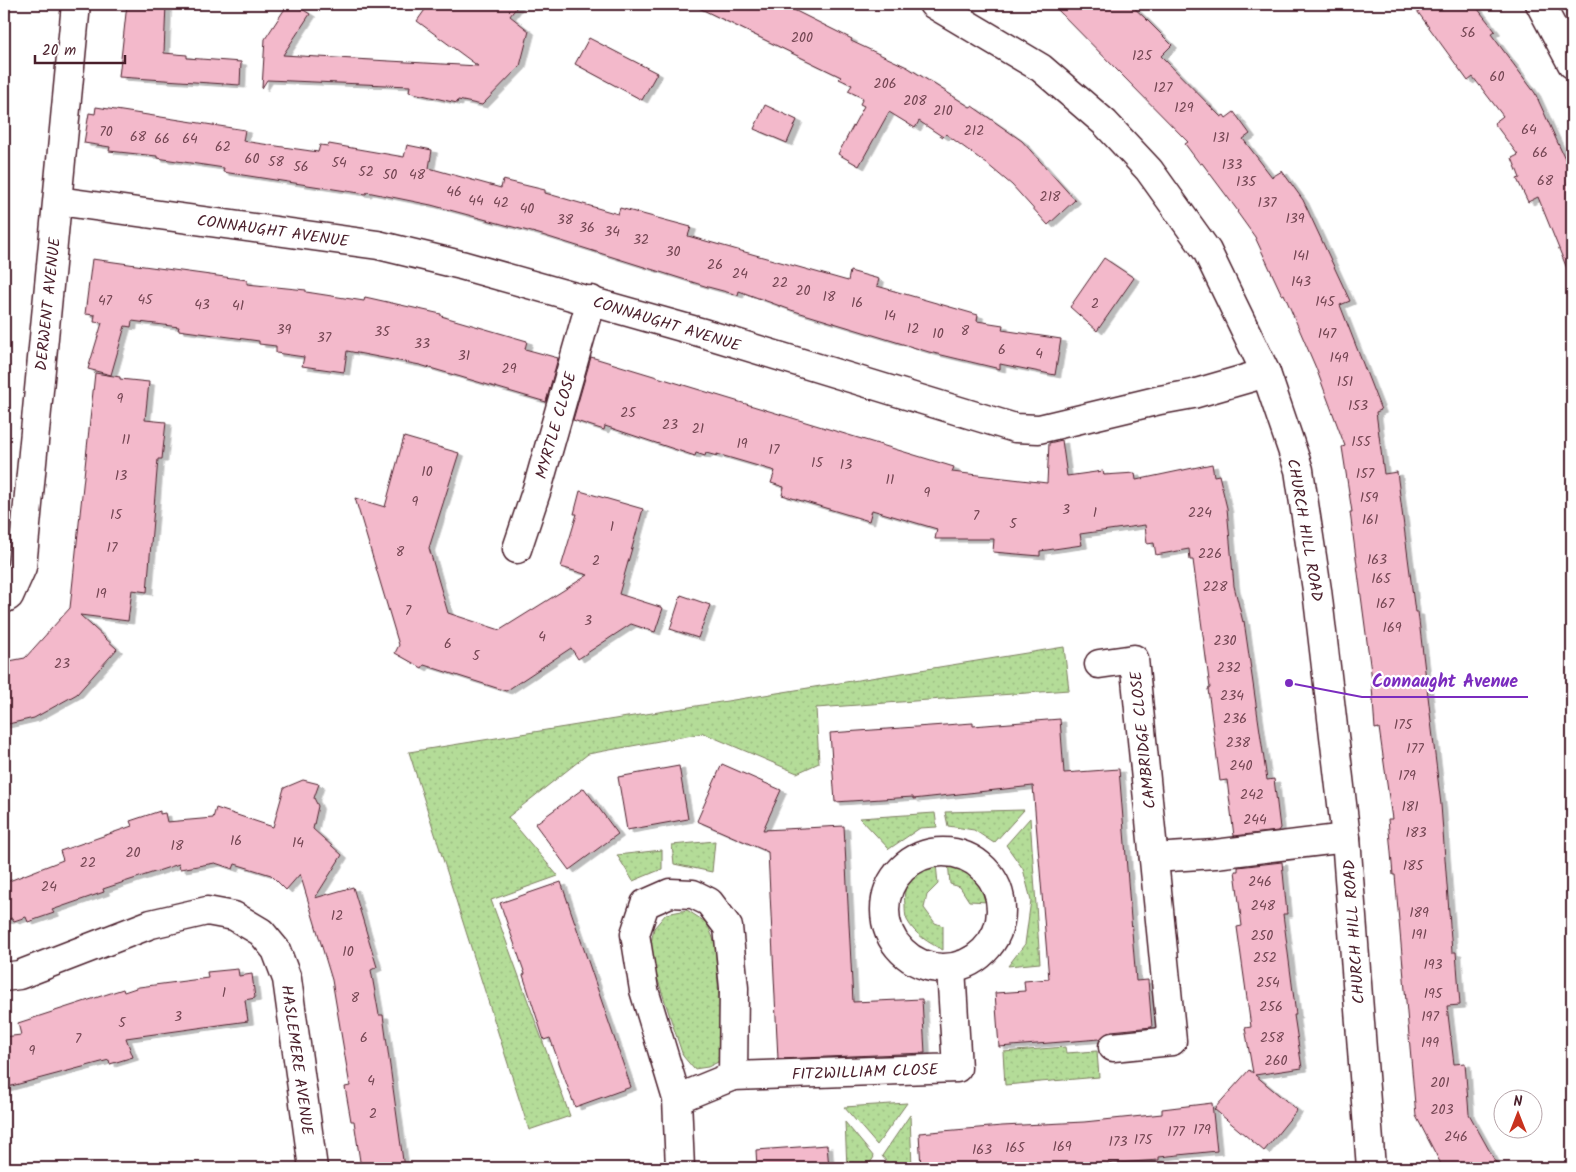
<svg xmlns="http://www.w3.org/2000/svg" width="1576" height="1172" font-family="Kalam,sans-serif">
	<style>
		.grass { fill: url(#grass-dots); stroke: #7f7e62 }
		.building { fill: #f3b9cb; stroke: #4a1f2b; filter: url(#shadow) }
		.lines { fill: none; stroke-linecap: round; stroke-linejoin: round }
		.minor-casing { stroke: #4a1f2b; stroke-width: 31 }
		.minor { stroke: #fff; stroke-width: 28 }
		.labels { text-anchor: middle; stroke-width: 4.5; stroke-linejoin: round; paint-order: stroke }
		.number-label { font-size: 14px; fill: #744653 }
		.street-label { font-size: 16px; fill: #4a1f2b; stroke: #fff }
		.leader { fill: none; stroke: #7b2cbf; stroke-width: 2 }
		.callout-dot { fill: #7b2cbf; stroke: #fff; stroke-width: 2 }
		.callout-label { font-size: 18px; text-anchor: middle; font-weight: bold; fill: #7b2cbf; stroke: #fff; stroke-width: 4.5; stroke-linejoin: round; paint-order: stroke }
	</style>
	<defs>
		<pattern id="grass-dots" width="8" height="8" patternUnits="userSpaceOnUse" patternTransform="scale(1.25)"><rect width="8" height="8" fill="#b4dc98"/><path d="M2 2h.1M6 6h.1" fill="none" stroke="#9cbc83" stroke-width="1.8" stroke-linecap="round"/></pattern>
		<filter id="shadow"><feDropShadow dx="5.5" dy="3" stdDeviation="0" flood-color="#0004"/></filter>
	</defs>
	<rect width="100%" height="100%" fill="#fff"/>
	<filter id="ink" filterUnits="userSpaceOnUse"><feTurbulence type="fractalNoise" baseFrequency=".02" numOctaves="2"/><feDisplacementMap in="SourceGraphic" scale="10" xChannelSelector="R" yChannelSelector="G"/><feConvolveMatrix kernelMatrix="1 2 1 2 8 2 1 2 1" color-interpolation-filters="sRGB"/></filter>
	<g filter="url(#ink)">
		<g class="grass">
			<path d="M1064 647 1069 690 816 708 819 763 797 773 703 733 588 754 508 817 558 876 491 900 570 1116 529 1130 409 752Z"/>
			<path d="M1024 810 994 843 974 830 948 826 945 812Z"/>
			<path d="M935 813 937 827 920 828 889 849 860 818Z"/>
			<path d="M1030 818 1040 963 1008 966 1025 944 1031 900 1023 869 1006 845Z"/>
			<path d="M715 841 712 872 674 864 672 845Z"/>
			<path d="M662 850V869L633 881 617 855Z"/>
			<path d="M948 861C973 869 981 876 988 902L969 901 960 887 950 884Z"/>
			<path d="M936 864 938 884 927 895 924 908 935 923 943 926V950C929 943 915 935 907 920 905 916 905 909 905 905 902 880 913 870 936 864Z"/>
			<path d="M687 910 707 923 715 943 723 1049 718 1062 708 1067 694 1069 683 1056 649 953 654 928 666 914Z"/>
			<path d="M1065 1047 1066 1053 1097 1051 1099 1077 1005 1085 1003 1052Z"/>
			<path d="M907 1103 877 1145 844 1107Z"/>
			<path d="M910 1115 912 1168H892L882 1156Z"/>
			<path d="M845 1122 874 1157 867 1168H847Z"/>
		</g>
		<g class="building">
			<path d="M127 4H166L164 53 187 55V58L241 62 240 85 119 77Z"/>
			<path d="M288 4H294L310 14 283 55 478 66 417 21 429 4H519L510 16 529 31 520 66 482 105 458 100 457 103 409 92 410 86 267 80 262 88 265 39Z"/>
			<path d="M691 4H782L852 39 851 41 907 67 970 107 972 106 1022 141 1075 200 1048 225 1012 185 987 164 946 134 943 137 919 121 915 128 889 112 859 166 838 154 864 106 860 104 863 98 848 91 852 85 839 79 841 77Z"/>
			<path d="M1052 4H1130L1145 18 1172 45 1161 56 1221 117 1224 115 1226 118 1234 112 1250 134 1243 139 1272 177 1282 171 1303 200 1350 301 1340 305 1381 410 1376 412 1384 474 1397 472 1415 612H1418L1441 805 1452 952H1456L1460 1005 1447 1006 1454 1064 1465 1063 1469 1114 1499 1168H1443L1416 1116 1395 875H1393L1388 819H1392L1379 728 1375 729 1371 672 1350 512H1352L1342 447 1345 446 1316 368 1284 294 1282 295 1255 237 1237 212 1238 211 1202 163 1200 164 1185 144 1188 142Z"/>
			<path d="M1412 4H1474L1495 31 1491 34 1535 93 1572 174V276H1570L1538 197 1528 202 1517 179 1520 178 1512 158 1518 155 1494 123 1503 116 1473 77 1468 81Z"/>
			<path d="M589 38 657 73 642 100 575 64Z"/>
			<path d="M765 105 797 120 787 143 754 129Z"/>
			<path d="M96 107 245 130 243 141 290 148 318 152 320 145 328 146 329 144 404 157 407 145 432 150 429 168 501 188 503 180 545 190V193L618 214 620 208 691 227 688 236 848 281 850 271 879 279 877 286 978 315 977 321 1003 325 1002 330 1061 339 1055 375 1000 364V369L929 352 791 310 739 291 738 295 708 287 539 234 431 205 367 192 366 194 223 172 224 168 157 158V156L109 151 110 147 84 143 89 113 95 114Z"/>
			<path d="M1104 258 1134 278 1097 331 1070 307Z"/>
			<path d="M92 259 247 280V284L306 290V292L364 301 365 297 441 314V316L527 341 525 349 558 358 546 402 420 365 347 351 344 372 302 366 304 357 276 353V346L259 344V341L178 330 179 327 132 321 131 327 125 326 111 375 88 369 102 323 94 322 95 315 85 314Z"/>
			<path d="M591 357 954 467 952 472 1047 483 1049 443 1062 440 1067 476 1103 471 1104 475 1135 473 1136 480 1212 464 1214 476 1219 475 1227 508 1234 586 1243 622 1244 621 1267 780 1274 779 1280 828 1278 831 1234 836 1227 780 1220 781 1208 689 1210 688 1193 560H1190L1189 549 1156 555 1154 543 1147 544 1145 525 1080 534 1082 545 1040 551V556L993 552 994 539H935L937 529 872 510 869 521 782 495 784 487 771 483 775 471 717 454V456L706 453 705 456 696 453 695 456 605 426 604 430 573 420Z"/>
			<path d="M95 373 120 377V379L149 382 145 420 166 422 162 459H158L147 592 132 590 128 621 80 615 117 649 77 694 34 718 4 725V662L25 658 70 608Z"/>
			<path d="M404 437 459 453 429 548 448 613 500 630 588 575 561 567 577 514H574L580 491 643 509 619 594 663 608 655 632 631 624 578 659 571 648 506 691 424 665 422 668 395 653 399 645 355 498 385 507Z"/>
			<path d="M681 595 710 605 698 638 670 629Z"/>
			<path d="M1060 719 1064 773 1119 769 1136 981 1148 980 1152 1027 1111 1031 1100 1039 999 1047 995 993 1025 991 1024 981 1049 979 1033 786 913 799V797L835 802 830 733 973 723V726Z"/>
			<path d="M722 764 781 790 763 830 844 826 853 1002 922 999 925 1053 778 1059 768 852 697 821Z"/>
			<path d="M679 766 688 819 627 830 618 777Z"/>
			<path d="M303 780 319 784 314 798 318 806 313 829 342 855 315 898 353 887 377 967 371 970 379 1015H383L404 1168H361L354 1121H351L345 1087 350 1086 332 980 300 874 286 890 271 875 235 864 233 869 215 863 180 869 179 864 103 889 104 892 52 910 54 913 28 922 26 917 14 921 12 918 4 921V883L63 860 60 851 132 826 130 821 160 811V814L165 813 167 822 213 818 216 808 273 827 284 788Z"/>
			<path d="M584 788 618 834 569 870 535 824Z"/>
			<path d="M1282 862 1287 914H1283L1296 1015H1294L1302 1068 1255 1075 1297 1110 1264 1151 1214 1109 1249 1070 1253 1073 1245 1028 1251 1027 1237 927 1242 926 1235 871H1238V867Z"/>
			<path d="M561 882 631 1087 575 1107 550 1038 544 1040 523 975 525 974 500 903Z"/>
			<path d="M238 969 239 976 252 974 255 998 245 1000 248 1021 126 1038 133 1057 110 1064 109 1060 4 1088V1037L21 1035 18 1023 123 989 124 992 139 987 208 978 207 972Z"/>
			<path d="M1212 1103 1217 1151 1159 1157V1160L1076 1166 1077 1168H921L919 1133 1002 1126 1084 1122 1162 1114V1109Z"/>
			<path d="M827 1145 829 1168H757L756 1150Z"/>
		</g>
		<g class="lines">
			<g class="minor-casing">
				<g id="minor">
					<path d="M933 4 1041 68 1105 123 1149 170 1207 251 1266 373 1299 470 1317 590 1346 838 1371 1168"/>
					<path d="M1540 4 1572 64"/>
					<path d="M58 201 378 245 461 265 703 333 1015 428 1039 429 1160 400 1193 394 1266 373"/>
					<path d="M517 549 538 486 591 300"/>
					<path d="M4 599 9 596 22 567 76 4"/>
					<path d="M1099 664 1134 659 1172 1041 1113 1047"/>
					<circle cx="943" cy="910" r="58"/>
					<path d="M1154 858 1215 854 1346 838"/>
					<path d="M4 977 19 975 151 924 207 911 234 916 261 932 276 950 287 979 313 1168"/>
					<path d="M733 1076 957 1068 951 968"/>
					<path d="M677 1099 733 1076 734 988 728 927 709 902 693 894 670 893 645 904 635 934 644 990 677 1099 680 1168"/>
				</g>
			</g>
			<use href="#minor" class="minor"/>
		</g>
	</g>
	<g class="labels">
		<g class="number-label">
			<text x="1468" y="37">56</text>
			<text x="802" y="42">200</text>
			<text x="1142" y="60">125</text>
			<text x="1497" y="81">60</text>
			<text x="885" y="88">206</text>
			<text x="1163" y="92">127</text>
			<text x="915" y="105">208</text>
			<text x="1184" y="112">129</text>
			<text x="943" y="115">210</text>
			<text x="1529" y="134">64</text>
			<text x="974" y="135">212</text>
			<text x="106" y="136">70</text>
			<text x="138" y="141">68</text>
			<text x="1221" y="142">131</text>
			<text x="162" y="143">66</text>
			<text x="190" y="143">64</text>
			<text x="223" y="151">62</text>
			<text x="1540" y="157">66</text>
			<text x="252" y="163">60</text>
			<text x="276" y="166">58</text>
			<text x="339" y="167">54</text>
			<text x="1232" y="169">133</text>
			<text x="301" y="171">56</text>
			<text x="366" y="176">52</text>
			<text x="390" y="179">50</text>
			<text x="417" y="179">48</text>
			<text x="1545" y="185">68</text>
			<text x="1246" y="186">135</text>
			<text x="454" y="196">46</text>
			<text x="1050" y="201">218</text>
			<text x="476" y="205">44</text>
			<text x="501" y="207">42</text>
			<text x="1267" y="207">137</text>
			<text x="527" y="213">40</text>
			<text x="1295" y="223">139</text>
			<text x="565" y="224">38</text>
			<text x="587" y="232">36</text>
			<text x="612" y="236">34</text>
			<text x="641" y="244">32</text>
			<text x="673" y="256">30</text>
			<text x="1301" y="260">141</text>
			<text x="715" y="269">26</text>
			<text x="740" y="278">24</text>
			<text x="1301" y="286">143</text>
			<text x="780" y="287">22</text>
			<text x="803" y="295">20</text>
			<text x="829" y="301">18</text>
			<text x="145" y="304">45</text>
			<text x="105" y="305">47</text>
			<text x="1325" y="306">145</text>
			<text x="857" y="307">16</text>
			<text x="1095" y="308">2</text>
			<text x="202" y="309">43</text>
			<text x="238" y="310">41</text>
			<text x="890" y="320">14</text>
			<text x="913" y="333">12</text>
			<text x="284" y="334">39</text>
			<text x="965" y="335">8</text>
			<text x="382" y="336">35</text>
			<text x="938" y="338">10</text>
			<text x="1327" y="338">147</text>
			<text x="324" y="342">37</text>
			<text x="422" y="348">33</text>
			<text x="1002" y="354">6</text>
			<text x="1039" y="358">4</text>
			<text x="464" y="360">31</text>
			<text x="1339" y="362">149</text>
			<text x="509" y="373">29</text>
			<text x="1345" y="386">151</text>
			<text x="120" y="403">9</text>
			<text x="1358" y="410">153</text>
			<text x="628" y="417">25</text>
			<text x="670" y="429">23</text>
			<text x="698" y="433">21</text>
			<text x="126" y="444">11</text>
			<text x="1361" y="446">155</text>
			<text x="742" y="448">19</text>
			<text x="774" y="454">17</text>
			<text x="817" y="467">15</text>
			<text x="846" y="469">13</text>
			<text x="427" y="476">10</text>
			<text x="1365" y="478">157</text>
			<text x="121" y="480">13</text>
			<text x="890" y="484">11</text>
			<text x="927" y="497">9</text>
			<text x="1369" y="502">159</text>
			<text x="415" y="506">9</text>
			<text x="1066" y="514">3</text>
			<text x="1095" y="517">1</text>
			<text x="1200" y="517">224</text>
			<text x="116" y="519">15</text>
			<text x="976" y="520">7</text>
			<text x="1370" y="524">161</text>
			<text x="1013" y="528">5</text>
			<text x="612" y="531">1</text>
			<text x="112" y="552">17</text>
			<text x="400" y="556">8</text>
			<text x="1210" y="558">226</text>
			<text x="1377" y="564">163</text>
			<text x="596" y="565">2</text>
			<text x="1381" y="583">165</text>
			<text x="1215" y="591">228</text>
			<text x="101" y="598">19</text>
			<text x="1385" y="608">167</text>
			<text x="408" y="615">7</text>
			<text x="588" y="625">3</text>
			<text x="1392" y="632">169</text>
			<text x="542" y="641">4</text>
			<text x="1225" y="645">230</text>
			<text x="448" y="648">6</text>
			<text x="476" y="660">5</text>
			<text x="62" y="668">23</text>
			<text x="1229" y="672">232</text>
			<text x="1232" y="700">234</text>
			<text x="1235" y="723">236</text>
			<text x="1403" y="729">175</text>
			<text x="1238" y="747">238</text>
			<text x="1415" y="753">177</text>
			<text x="1241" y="770">240</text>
			<text x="1407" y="780">179</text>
			<text x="1252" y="799">242</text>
			<text x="1410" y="811">181</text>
			<text x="1255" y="824">244</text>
			<text x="1416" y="837">183</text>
			<text x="236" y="845">16</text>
			<text x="298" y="847">14</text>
			<text x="177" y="850">18</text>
			<text x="133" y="857">20</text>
			<text x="88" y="867">22</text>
			<text x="1413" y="870">185</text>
			<text x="1260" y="886">246</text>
			<text x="49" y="891">24</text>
			<text x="1263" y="910">248</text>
			<text x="1419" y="917">189</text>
			<text x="337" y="920">12</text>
			<text x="1419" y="939">191</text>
			<text x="1262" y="940">250</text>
			<text x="348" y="956">10</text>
			<text x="1265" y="962">252</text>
			<text x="1433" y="969">193</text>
			<text x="1268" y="987">254</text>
			<text x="224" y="997">1</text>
			<text x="1433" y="998">195</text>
			<text x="355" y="1002">8</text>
			<text x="1271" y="1011">256</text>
			<text x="178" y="1021">3</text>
			<text x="1430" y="1021">197</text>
			<text x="122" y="1027">5</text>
			<text x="364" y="1042">6</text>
			<text x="1272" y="1042">258</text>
			<text x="78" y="1043">7</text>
			<text x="1430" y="1047">199</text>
			<text x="32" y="1055">9</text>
			<text x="1276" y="1065">260</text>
			<text x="371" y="1085">4</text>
			<text x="1440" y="1087">201</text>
			<text x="1442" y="1114">203</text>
			<text x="373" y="1118">2</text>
			<text x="1202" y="1134">179</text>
			<text x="1176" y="1136">177</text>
			<text x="1456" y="1141">246</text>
			<text x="1143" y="1144">175</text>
			<text x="1118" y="1146">173</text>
			<text x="1062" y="1151">169</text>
			<text x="1015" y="1152">165</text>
			<text x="982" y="1154">163</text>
		</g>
		<g class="street-label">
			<text transform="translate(273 230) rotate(8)" y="6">CONNAUGHT AVENUE</text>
			<text transform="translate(47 304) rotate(-84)" y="6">DERWENT AVENUE</text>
			<text transform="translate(667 323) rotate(17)" y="6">CONNAUGHT AVENUE</text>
			<text transform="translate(555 425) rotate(-74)" y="6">MYRTLE CLOSE</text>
			<text transform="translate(1306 530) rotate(80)" y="6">CHURCH HILL ROAD</text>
			<text transform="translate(1142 740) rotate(-96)" y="6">CAMBRIDGE CLOSE</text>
			<text transform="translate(1353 932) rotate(-94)" y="6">CHURCH HILL ROAD</text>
			<text transform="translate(298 1060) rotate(82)" y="6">HASLEMERE AVENUE</text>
			<text transform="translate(865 1071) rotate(-2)" y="6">FITZWILLIAM CLOSE</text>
		</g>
	</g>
	<path class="leader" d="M1289 683L1362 697H1528"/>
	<circle class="callout-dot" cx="1289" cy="683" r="5"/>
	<g class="callout-label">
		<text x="1445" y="687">Connaught Avenue</text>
	</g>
	<rect width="1576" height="1172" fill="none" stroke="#fff" stroke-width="20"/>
	<rect x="10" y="10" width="1556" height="1152" fill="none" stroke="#4a1f2b" stroke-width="2" filter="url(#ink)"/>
	<g transform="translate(1518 1114)"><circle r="24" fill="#ffffff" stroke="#b7a5aa"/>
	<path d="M0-4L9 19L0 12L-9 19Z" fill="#c8321e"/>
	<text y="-8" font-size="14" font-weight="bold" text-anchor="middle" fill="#4a1f2b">N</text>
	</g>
	<path d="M35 55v8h90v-8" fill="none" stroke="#4a1f2b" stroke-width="2.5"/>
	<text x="42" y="55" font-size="15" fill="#4a1f2b" stroke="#ffffff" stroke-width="4" paint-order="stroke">20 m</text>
</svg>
